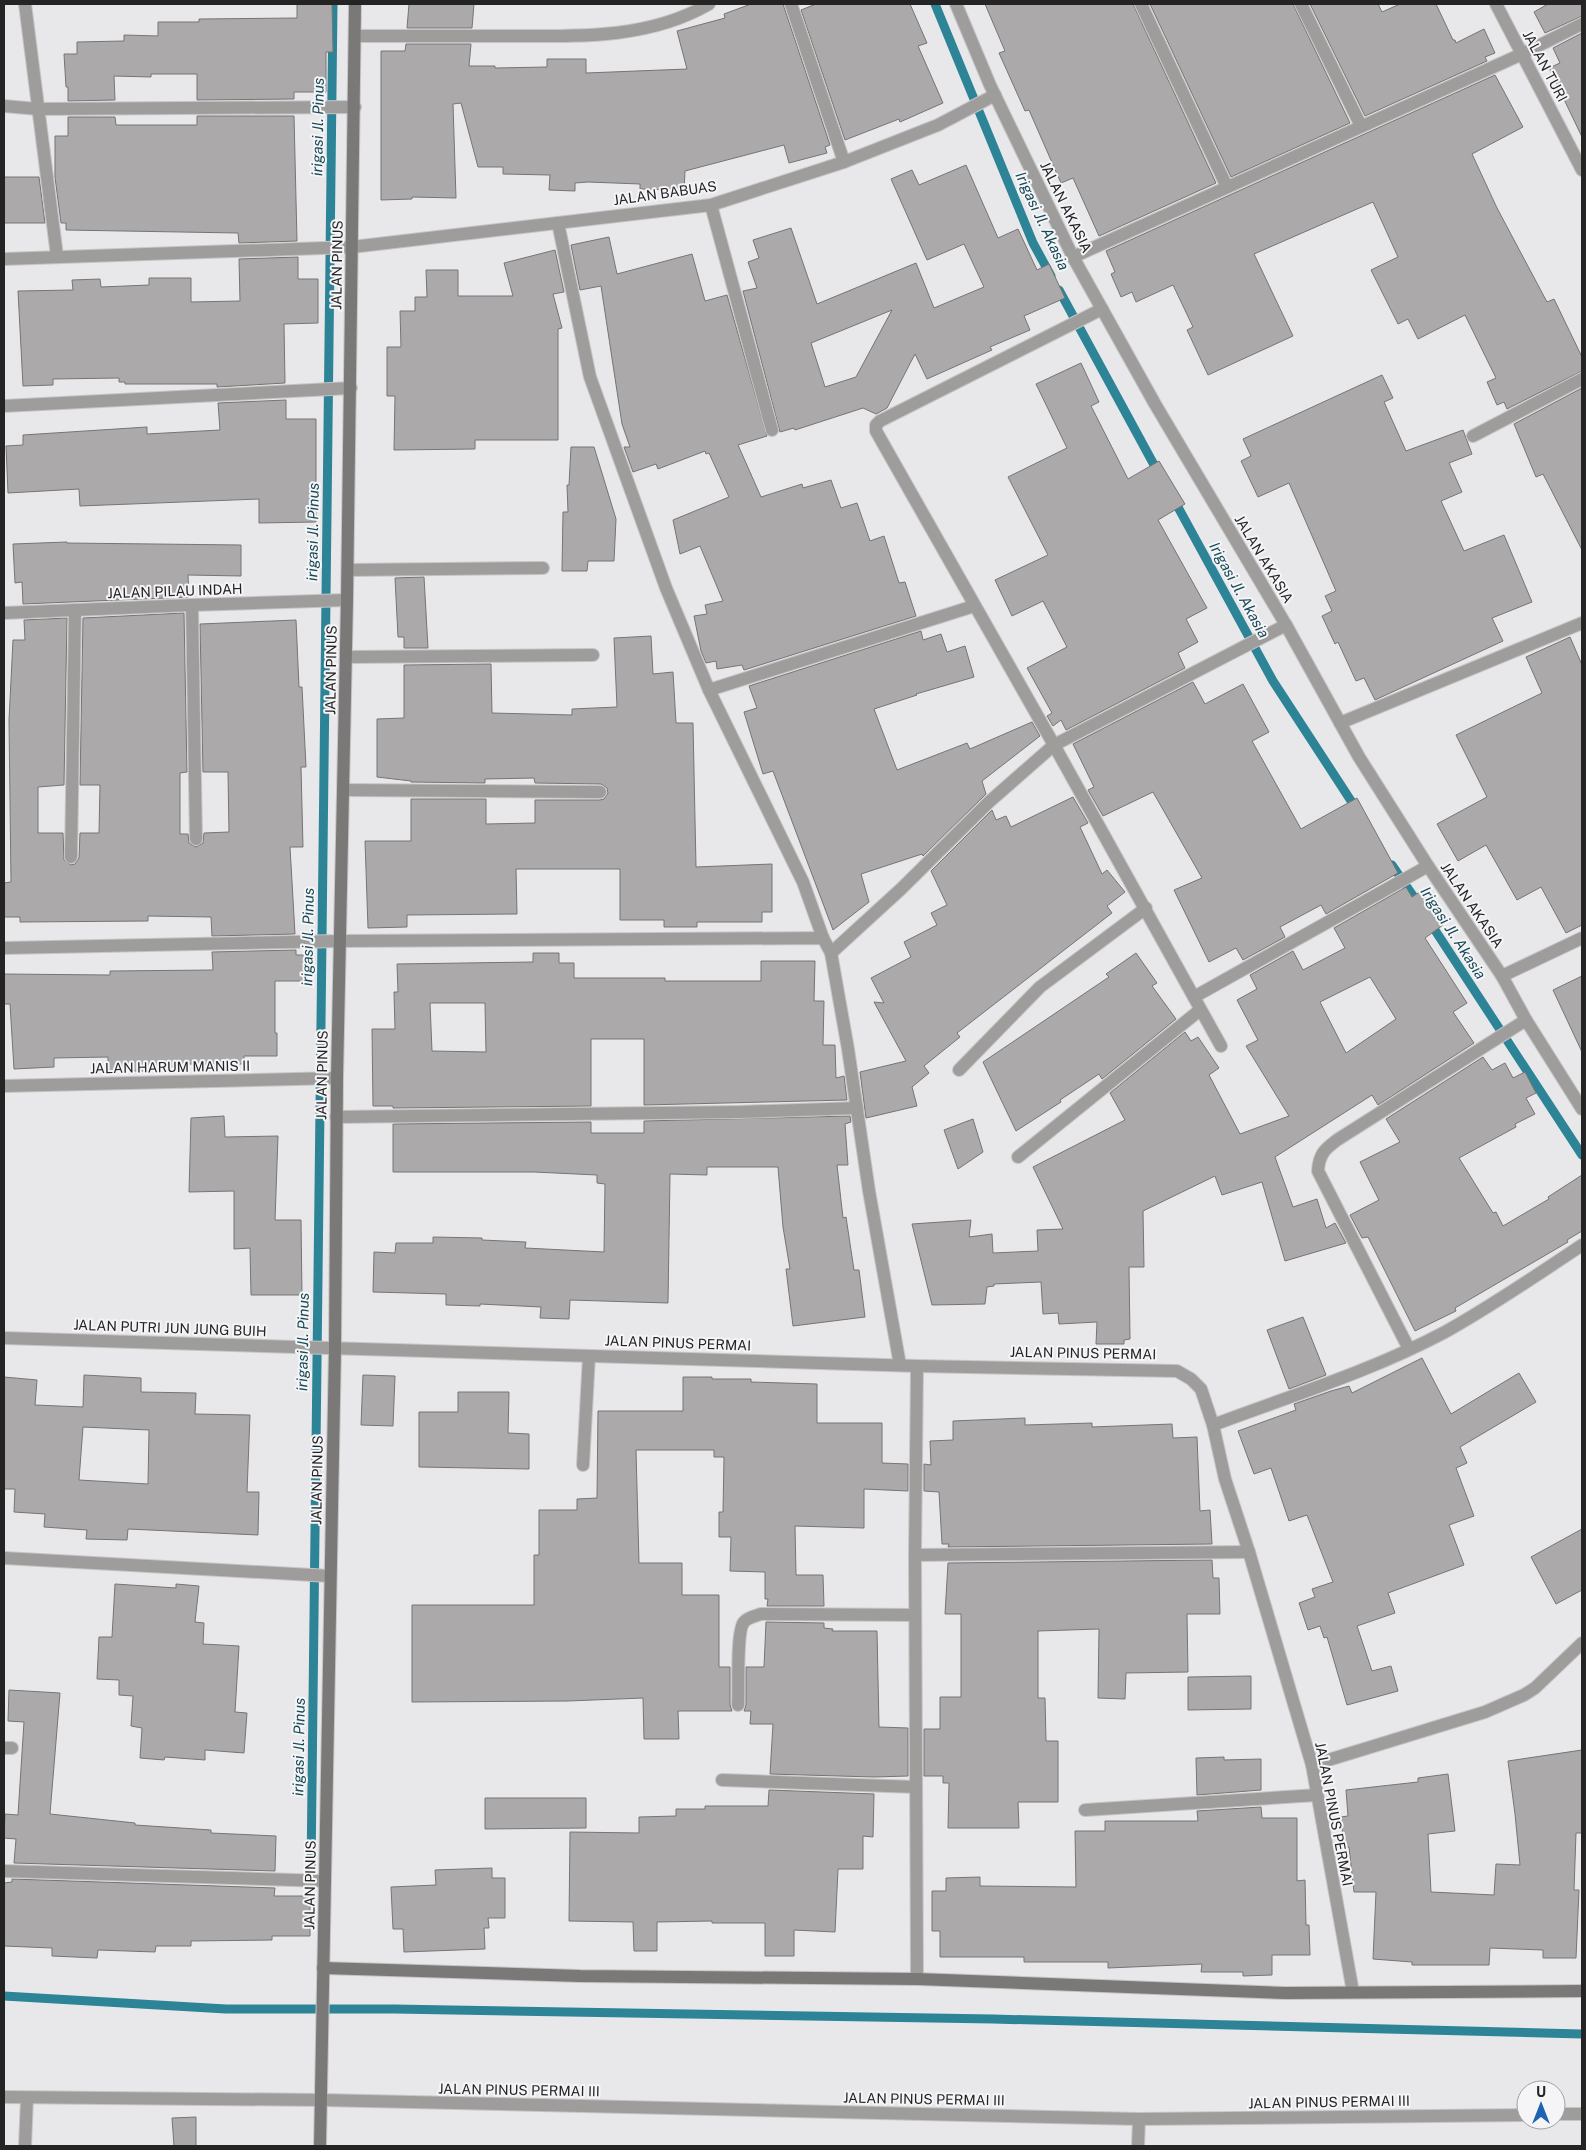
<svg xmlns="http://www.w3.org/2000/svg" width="1586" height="2150" font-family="'Public Sans',sans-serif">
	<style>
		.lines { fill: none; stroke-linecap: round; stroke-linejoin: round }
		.stream { stroke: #2c8496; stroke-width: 9 }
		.building { fill: #aca9ab; stroke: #767475; fill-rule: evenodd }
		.street-casing { stroke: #c5c5c7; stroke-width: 14 }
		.secondary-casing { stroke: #c5c5c7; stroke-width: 14 }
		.street { stroke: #9e9d9c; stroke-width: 12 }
		.secondary { stroke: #7a7977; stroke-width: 12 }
		.labels { text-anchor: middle; stroke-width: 4; stroke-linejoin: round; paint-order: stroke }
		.street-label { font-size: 14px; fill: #242425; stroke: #f5f5f8 }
		.water-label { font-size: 15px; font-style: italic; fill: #174a55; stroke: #f5f5f8 }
	</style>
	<rect width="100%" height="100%" fill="#e8e8eb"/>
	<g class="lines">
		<g class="stream">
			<path d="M935 4 1033 243 1051 276"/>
			<path d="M1059 290 1159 474"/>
			<path d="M1173 498 1273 681 1357 810"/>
			<path d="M1392 865 1420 906"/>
			<path d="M1429 921 1582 1155"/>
			<path d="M311 1871 333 4"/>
			<path d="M4 1996 226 2009H394L993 2019 1582 2034"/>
		</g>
	</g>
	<g class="building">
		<path d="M297 4H332L333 52H326V92H294V99L197 100V74H151V77L114 76 115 100 68 101V87H66L64 54H77V42L124 41V35L158 36V22H199V19L297 18Z"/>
		<path d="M409 4H474L472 28H407Z"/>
		<path d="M751 4H783L830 145 825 147 827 153 789 163 784 145 685 171 684 190 640 189V184L588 182 575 183V191L549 190 550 175 503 174V167H478L461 103 453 104 456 198 412 197V199L381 200V51H405L406 44H471L469 66H495V68L547 67V59H586V73L687 69 677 31 725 18 724 14Z"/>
		<path d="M816 4H910L927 43 918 46 943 103 900 122 899 119 845 140 801 10Z"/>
		<path d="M985 4H1133L1216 183 1099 236 1073 178 1061 183 1029 110 1025 111 999 53 1005 51Z"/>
		<path d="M1150 4H1293L1350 123 1231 177Z"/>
		<path d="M1310 4H1378L1382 12 1400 4H1436L1453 40H1455L1456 43 1484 29 1495 53 1485 57 1487 61 1365 116Z"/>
		<path d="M1548 4H1582V16L1545 33 1534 12Z"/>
		<path d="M1582 33V137L1549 68 1560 63 1553 48Z"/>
		<path d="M1495 75 1523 127 1472 154 1497 208 1547 302 1554 299 1582 357V371L1507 409 1504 402 1497 405 1487 382 1496 378 1465 315 1418 339 1408 319 1398 324 1371 270 1398 257 1373 202 1254 254 1293 336 1208 375 1187 330 1193 327 1173 285 1136 302 1132 292 1121 297 1111 274 1115 272 1106 251Z"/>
		<path d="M197 116H294L297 241 239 243 238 233 66 230V223H61L55 177V136H68V117H115L116 125H197Z"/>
		<path d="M966 165 998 238 1018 229 1037 270 1049 264 1065 298 1024 316 1030 330 990 347 992 350 927 379 915 354 887 408 876 414 863 408 795 430 794 428 780 432 743 291 757 288 748 262 759 258 753 240 791 228 817 304 916 263 934 308 984 287 964 244 927 260 891 179 912 170 919 185ZM892 310 856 377 825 387 811 343Z"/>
		<path d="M4 177H39L45 223H4Z"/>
		<path d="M609 237 617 274 692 254 705 301 727 295 767 436 738 445 761 497 802 484 803 488 831 480 841 508 857 503 870 541 884 536 899 583 905 582 916 616 744 670 742 665 717 669 716 661 706 663 701 651 694 616 707 614 705 605 723 601 700 546 680 554 673 520 729 497 709 453 706 454 705 451 658 469 656 464 633 472 624 447H630L622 424 601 286 580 290 571 245Z"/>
		<path d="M555 250 564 292 553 294 562 328 558 329V440H475V449L394 450 395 396H387V347H401L400 311H415V297H427L426 270H458V296H513L504 263Z"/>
		<path d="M298 257V279H318V323L284 324 285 383 217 387V384H125V382H119V378L53 379V385L23 386 18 291 73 290 72 280 100 279 101 287 149 285V278H191V302L240 301 239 259Z"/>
		<path d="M1081 363 1099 402 1091 406 1128 479 1159 461 1185 504 1158 520 1207 608 1186 619 1198 642 1178 653 1185 668 1066 730 1061 720 1053 726 1047 716 1052 713 1027 668 1067 647 1043 601 1012 616 995 580 1048 555 1008 477 1067 448 1036 384Z"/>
		<path d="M1382 375 1393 398 1384 402 1406 451 1463 430 1472 454 1449 463 1462 492 1441 501 1464 551 1504 535 1532 602 1492 618 1503 641 1375 700 1364 678 1356 681 1338 642 1335 644 1322 616 1332 611 1325 596 1336 591 1289 483 1258 497 1241 461 1251 456 1243 439Z"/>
		<path d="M1582 388V550L1543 474 1536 477 1514 424Z"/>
		<path d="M286 400V419H316V522L259 523V499L80 506 79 489 8 493 6 446 23 445V435L147 427V434L220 430 218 403Z"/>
		<path d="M571 447H594L616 519 614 561H588L587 571H562L563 512H568L567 485H569Z"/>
		<path d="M67 542V543L241 545V576L188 575 189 597 23 604 22 582 15 583 13 544Z"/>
		<path d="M424 577 428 648H404V637H398L395 578Z"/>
		<path d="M184 613 187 772 180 773V834H188L189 843 196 847 203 843 204 833 229 832 228 772H203L200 624 296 620 299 687H302L306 767H301L303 847H290L295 934 212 936 211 917 148 916V921L20 922V917H4V883L11 882 9 720 13 640H25L24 620 67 618 64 785 38 787V833H63L64 860 71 865 75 864 79 858 80 833H99L100 785H80L83 618Z"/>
		<path d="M921 631 923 640 941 634 947 652 965 646 974 677 916 694 917 695 874 709 897 770 967 743 970 749 1032 722 1040 736 982 781 986 794 923 856 922 854 861 874 869 902 833 930 773 771 763 774 744 712 757 708 749 686Z"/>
		<path d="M651 636 653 674 673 672 676 723H693L696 867 772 864V912H762V922H697V927H664V920H620V869H516L517 914 407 915V927L368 928 365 841H411V799H486V824L535 823V800H600L604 799 608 793 607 788 601 784 535 783 534 778 485 779V783L411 782V781L377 777V719L404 718V665L491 664 492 713 572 715V709L617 707 614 638Z"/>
		<path d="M1570 637 1582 665V925L1566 933 1541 887 1517 900 1486 845 1458 861 1437 824 1487 797 1456 735 1542 693 1526 657Z"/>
		<path d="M1193 682 1205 704 1243 684 1269 732 1252 741 1301 829 1357 798 1398 873 1326 914 1321 905 1280 927 1285 937 1243 960 1236 948 1209 962 1174 890 1202 878 1153 792 1103 816 1088 790 1094 787 1073 744Z"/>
		<path d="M1073 797 1088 823 1080 827 1102 874 1107 870 1125 892 1107 906 1112 913 957 1033 960 1037 924 1066 929 1073 912 1087 917 1106 866 1118 860 1072 906 1061 874 1002 884 1003 871 978 911 957 904 942 937 925 931 913 947 905 931 871 992 810 996 820 1006 816 1011 827Z"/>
		<path d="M1406 887 1412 897 1421 891 1443 925 1425 938 1467 1003 1453 1012 1474 1043 1378 1105 1372 1095 1275 1157 1293 1207 1317 1199 1326 1228 1335 1223 1346 1243 1285 1261 1262 1182 1222 1195 1215 1176 1143 1211 1144 1267H1129L1130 1339 1124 1340V1344H1096L1097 1322 1059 1324 1058 1313 1043 1314 1041 1282 994 1284V1286L987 1287 985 1304 932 1305 912 1224 971 1220 969 1237 992 1234 993 1253 1038 1251 1037 1230 1063 1229 1033 1167 1125 1120 1110 1093 1185 1032 1191 1041 1198 1037 1219 1068 1209 1075 1240 1134 1289 1116 1246 1046 1258 1040 1237 1000 1257 989 1250 975 1293 951 1303 970 1345 948 1334 928ZM1370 977 1396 1019 1346 1053 1320 1002Z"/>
		<path d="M296 950V955H305L306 981H275V1033H277V1056H244V1064H184V1067H150V1071H108V1057L54 1058V1067L14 1069 10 1004H4V974L110 975V971L213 970 212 952Z"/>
		<path d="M533 953H559V963H574V978H665V981H761V961H815L814 1001H824L823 1045H835L836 1078 844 1076 847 1100 644 1105V1039H591V1106L393 1108V1106H373L372 1029H395L394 992H398L397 964 533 962ZM430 1003H485L486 1052 432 1051Z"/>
		<path d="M1136 953 1157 983 1152 986 1176 1019 1102 1079 1099 1074 1060 1100 1061 1102 1016 1131 983 1062 1109 977 1106 974Z"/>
		<path d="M1582 976V1052L1553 990Z"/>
		<path d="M1483 1057 1492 1070 1505 1063 1513 1078 1525 1072 1536 1093 1526 1098 1535 1114 1515 1124 1516 1127 1459 1158 1493 1213 1496 1212 1503 1226 1549 1199 1548 1197 1582 1175V1231L1567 1240 1568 1242 1455 1308 1456 1311 1415 1331 1368 1237 1362 1238 1350 1215 1379 1200 1360 1162 1400 1142 1386 1119Z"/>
		<path d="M224 1116 225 1137 278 1136 275 1220H301L302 1295H251L250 1248 234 1249V1191L189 1192 191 1118Z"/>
		<path d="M850 1116 851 1122 845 1124 848 1165H837L843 1218 846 1217 854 1270H859L865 1317 793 1326 786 1269H790L783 1227 778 1167H707V1175L670 1174 668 1303 570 1300 569 1319 540 1318 541 1307 480 1304V1306L446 1305V1294L373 1292 374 1252 395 1253 396 1243H433V1237L482 1238V1240L526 1242 525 1248 604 1252 605 1184 597 1183V1175L534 1172H393V1124L591 1122V1133H644V1121Z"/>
		<path d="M973 1119 983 1152 958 1169 944 1130Z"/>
		<path d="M1303 1317 1326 1375 1289 1389 1267 1330Z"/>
		<path d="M1422 1358 1451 1414 1519 1373 1536 1402 1460 1447 1467 1463 1456 1468 1474 1516 1449 1525 1464 1565 1388 1593 1395 1613 1357 1626 1372 1671 1391 1666 1398 1691 1347 1705 1327 1637 1324 1638 1320 1626 1308 1630 1299 1603 1315 1597 1312 1589 1333 1582 1307 1515 1289 1521 1271 1468 1254 1474 1238 1431 1296 1410 1294 1404 1331 1391 1349 1386 1352 1393Z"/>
		<path d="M84 1375 141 1378V1392L196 1393 195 1414 250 1415 247 1492H259L258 1535 128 1529 127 1540 86 1539 87 1530 44 1527 45 1514 14 1512 15 1489H4V1377L37 1380 35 1405 83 1407ZM83 1427 149 1430 148 1484 79 1480Z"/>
		<path d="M363 1375 395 1376 393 1426 361 1425Z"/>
		<path d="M683 1377H712V1379H751V1382L817 1384V1423H882V1463L908 1464V1491L864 1489V1528L795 1526 796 1575H823L824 1606H767L768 1599H765V1572L730 1571 731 1537H719V1512H723L724 1457H714V1450H636L639 1563H682V1595H719V1667H730V1705L732 1711H678L679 1739H644L643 1698 568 1701 412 1702V1605H534V1555H539V1510H577V1499L597 1498 598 1411H683Z"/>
		<path d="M458 1392H509L508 1433 529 1434V1469L419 1467V1412H458Z"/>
		<path d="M1025 1418V1425L1092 1423V1427L1172 1424 1173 1438 1197 1437 1200 1511 1210 1510 1212 1544 948 1547 949 1544H942L939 1492 924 1491V1464L931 1465 930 1441 953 1440V1421Z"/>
		<path d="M1582 1529V1590L1556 1604 1531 1557Z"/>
		<path d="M1212 1560 1213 1578H1219L1220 1614H1187L1188 1672 1126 1673 1125 1699 1098 1698 1099 1629 1038 1631V1698H1045L1046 1741H1058V1802H1018L1019 1828H948L949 1783H943V1776H924V1729H940V1697H961V1614H945L948 1563Z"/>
		<path d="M115 1584 176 1588V1584L199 1586 195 1622 204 1623 203 1644 239 1646 235 1712 247 1713 244 1753 205 1750V1760L165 1757 164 1760 140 1758 142 1728 131 1726 133 1696 119 1695V1680L97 1679 99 1637H112Z"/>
		<path d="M766 1622 824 1623V1628L833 1629 832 1631H877L879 1727 908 1728V1776L874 1777 770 1774 773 1724H750L751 1711H744L746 1705V1667H764Z"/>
		<path d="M1251 1676V1709L1188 1710V1677Z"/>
		<path d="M9 1690 60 1693 50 1814 135 1823V1825L211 1830V1833L276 1836 275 1871 14 1863 16 1839 4 1838 5 1814 18 1815 24 1722 8 1721Z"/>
		<path d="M1582 1750V1833H1576L1574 1890H1579L1576 1958H1543V1950L1490 1948 1489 1965H1412V1962L1373 1959 1376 1892H1354L1349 1847 1344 1848 1341 1817 1348 1816 1346 1790 1418 1782V1778L1448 1774 1455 1831 1428 1834 1431 1892 1494 1895 1496 1864 1520 1865 1515 1814 1508 1761Z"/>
		<path d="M1224 1757V1760L1261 1759V1790L1197 1795 1196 1758Z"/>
		<path d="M769 1790 874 1794 873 1837 863 1836V1869H838L835 1932 794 1930V1956H765V1923H712V1921L657 1922V1951H634L633 1922 569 1921 570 1832 639 1833V1817L676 1816V1809H705V1806H768Z"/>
		<path d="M485 1798H586V1828L485 1829Z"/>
		<path d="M1261 1807 1262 1818H1297V1881L1305 1880 1306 1925H1309L1310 1955H1272V1975L1243 1976V1972H1201L1202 1964 1108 1968V1962H1024V1957H940V1931H932V1891H946V1878L980 1877V1886L1076 1887 1075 1831H1105V1821H1198L1197 1811Z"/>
		<path d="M492 1868V1878H505V1918H488L489 1928H484L485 1949 404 1952 403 1929H393L391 1887 436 1885 435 1870Z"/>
		<path d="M12 1879 275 1888 274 1896H310V1936H272V1940L191 1941V1946H156L155 1952 98 1950 97 1958 52 1956V1948L4 1946V1883L12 1882Z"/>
		<path d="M196 2117V2146H174L172 2118Z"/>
	</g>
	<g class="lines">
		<g class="street-casing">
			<g id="street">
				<path d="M25 4 57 256"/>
				<path d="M791 4 844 162"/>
				<path d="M956 4 990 85 1073 257 1155 404 1286 625 1359 757 1428 866 1502 976 1526 1020 1582 1109"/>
				<path d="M1141 4 1227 187"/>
				<path d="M1301 4 1361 126"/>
				<path d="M1496 4 1582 170"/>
				<path d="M355 36C405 36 455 36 505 36 575 36 647 40 709 4"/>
				<path d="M4 106 38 109 355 107"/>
				<path d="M711 205 772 430"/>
				<path d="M558 223 590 377 666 588 709 690 803 882 823 938"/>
				<path d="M1073 257 1522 54 1582 24"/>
				<path d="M4 259 352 247 711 205 844 162 938 125 995 95"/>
				<path d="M1102 309 880 421 876 425V431L1054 745 1221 1046"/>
				<path d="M4 406 351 388"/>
				<path d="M1473 436 1582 379"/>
				<path d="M348 570 543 568"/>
				<path d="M192 605 196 839"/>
				<path d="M4 613 192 605 347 600"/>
				<path d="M346 657 593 655"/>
				<path d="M709 690 974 606"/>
				<path d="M1340 723 1582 623"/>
				<path d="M344 790 600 792"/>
				<path d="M71 857 75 610"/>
				<path d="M4 948 340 941 823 938 831 953 848 1049 869 1191 900 1365"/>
				<path d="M831 953 901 889 989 802 1054 745 1286 625"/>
				<path d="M1502 976 1582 938"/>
				<path d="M1194 997 1428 866"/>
				<path d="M959 1070 1040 987 1146 908"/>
				<path d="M4 1086 337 1078"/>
				<path d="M336 1117 738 1112 857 1108"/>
				<path d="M1018 1157 1200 1010"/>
				<path d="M4 1338 917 1366 1177 1371 1191 1379 1201 1389 1213 1425 1225 1479 1249 1552 1312 1765 1353 1992"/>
				<path d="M1409 1349 1318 1171C1319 1154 1325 1149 1337 1140L1526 1020"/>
				<path d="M917 1366 915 1555 917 1979"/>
				<path d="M1213 1425C1290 1396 1372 1371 1445 1332 1492 1306 1537 1275 1582 1245"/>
				<path d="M583 1465 589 1356"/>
				<path d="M915 1555 1249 1552"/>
				<path d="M4 1558 330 1576"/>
				<path d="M738 1705C739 1690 736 1631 744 1622 748 1617 755 1616 761 1614L915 1615"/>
				<path d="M4 1748H12"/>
				<path d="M1312 1765 1485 1712 1524 1695 1535 1688 1582 1643"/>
				<path d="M722 1780 916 1787"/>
				<path d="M1085 1810 1317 1795"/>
				<path d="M4 1871 325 1881"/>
				<path d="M4 2097 322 2100 1139 2119 1526 2115"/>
				<path d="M1556 2114H1582"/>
				<path d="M25 2146 27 2098"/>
				<path d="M1138 2146 1139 2119"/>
			</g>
		</g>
		<g class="secondary-casing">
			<g id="secondary">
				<path d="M323 1968 580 1976 917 1979 1285 1993 1582 1991"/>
				<path d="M320 2146 335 1348 337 1078 347 600 355 4"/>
			</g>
		</g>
		<use href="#street" class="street"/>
		<use href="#secondary" class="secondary"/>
	</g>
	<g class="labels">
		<g class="street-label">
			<text transform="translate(1545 66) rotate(62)" y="5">JALAN TURI</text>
			<text transform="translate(665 193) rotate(-8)" y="5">JALAN BABUAS</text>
			<text transform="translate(1066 207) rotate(64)" y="5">JALAN AKASIA</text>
			<text transform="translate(337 265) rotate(-89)" y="5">JALAN PINUS</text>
			<text transform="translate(1264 559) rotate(59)" y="5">JALAN AKASIA</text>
			<text transform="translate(175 591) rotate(-2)" y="5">JALAN PILAU INDAH</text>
			<text transform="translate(331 670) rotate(-89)" y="5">JALAN PINUS</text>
			<text transform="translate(1472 905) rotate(56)" y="5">JALAN AKASIA</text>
			<text transform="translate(170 1067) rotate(-1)" y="5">JALAN HARUM MANIS II</text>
			<text transform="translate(322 1075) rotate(-89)" y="5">JALAN PINUS</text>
			<text transform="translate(170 1328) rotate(2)" y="5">JALAN PUTRI JUN JUNG BUIH</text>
			<text transform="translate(678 1343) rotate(2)" y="5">JALAN PINUS PERMAI</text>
			<text transform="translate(1083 1353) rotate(1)" y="5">JALAN PINUS PERMAI</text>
			<text transform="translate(317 1480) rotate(-89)" y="5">JALAN PINUS</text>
			<text transform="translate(1334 1814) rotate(79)" y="5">JALAN PINUS PERMAI</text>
			<text transform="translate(310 1885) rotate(-89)" y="5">JALAN PINUS</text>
			<text transform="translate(519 2090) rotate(1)" y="5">JALAN PINUS PERMAI III</text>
			<text transform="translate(924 2099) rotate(1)" y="5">JALAN PINUS PERMAI III</text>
			<text transform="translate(1329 2102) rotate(-1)" y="5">JALAN PINUS PERMAI III</text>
		</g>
		<g class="water-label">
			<text transform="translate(318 127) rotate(-89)" y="5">irigasi Jl. Pinus</text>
			<text transform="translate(1042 221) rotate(65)" y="5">Irigasi Jl. Akasia</text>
			<text transform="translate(313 532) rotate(-89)" y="5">irigasi Jl. Pinus</text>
			<text transform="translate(1239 590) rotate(61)" y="5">Irigasi Jl. Akasia</text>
			<text transform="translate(1453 933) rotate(57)" y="5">Irigasi Jl. Akasia</text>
			<text transform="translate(308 937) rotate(-89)" y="5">irigasi Jl. Pinus</text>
			<text transform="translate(303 1342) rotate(-89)" y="5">irigasi Jl. Pinus</text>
			<text transform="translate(299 1747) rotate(-89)" y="5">irigasi Jl. Pinus</text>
		</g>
	</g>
	<rect width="1586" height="2150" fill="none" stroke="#242425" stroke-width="10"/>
	<g transform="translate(1541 2105)"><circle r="24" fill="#f5f5f8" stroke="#a1a1a4"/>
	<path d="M0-4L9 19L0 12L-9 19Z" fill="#1e63b3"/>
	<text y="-8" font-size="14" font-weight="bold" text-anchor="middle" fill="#242425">U</text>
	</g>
</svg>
